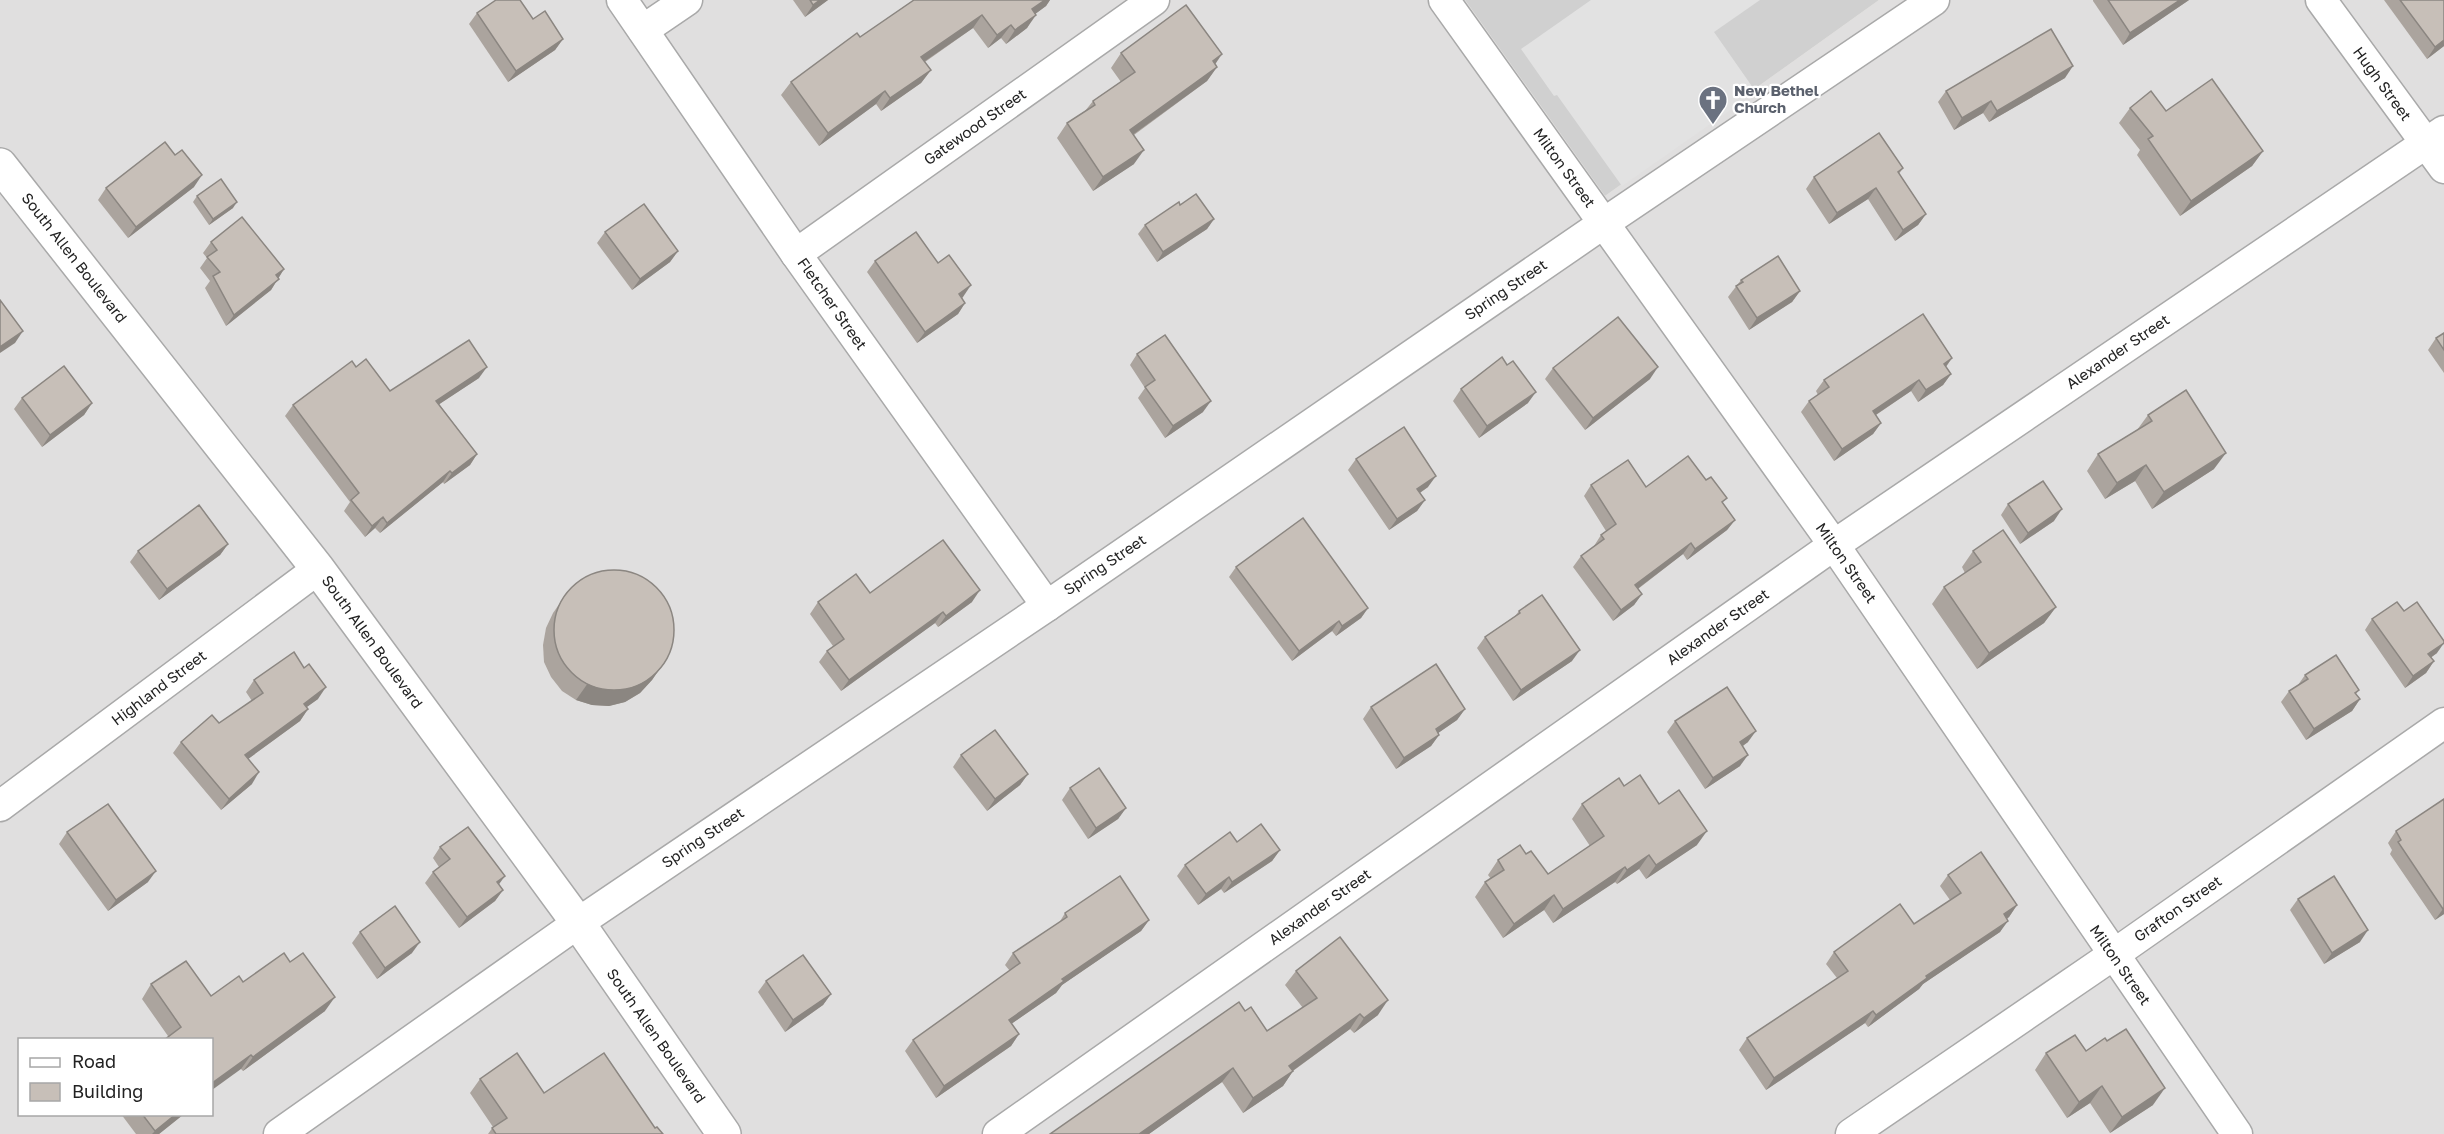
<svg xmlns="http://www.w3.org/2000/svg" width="2444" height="1134" font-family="'Golos Text',sans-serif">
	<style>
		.residential { fill: #e0dfdf; fill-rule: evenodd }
		.religious { fill: #d0d0d0 }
		.parking { fill: #e2e2e2 }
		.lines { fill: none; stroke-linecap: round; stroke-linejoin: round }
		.minor-casing { stroke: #a9a9a9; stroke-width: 33 }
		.tertiary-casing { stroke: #a9a9a9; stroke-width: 36 }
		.minor { stroke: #fff; stroke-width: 30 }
		.tertiary { stroke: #fff; stroke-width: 33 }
		.wall { fill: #aba49e }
		.shaded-wall { fill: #8b8681 }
		.building { fill: #c7bfb8; stroke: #8b8681; stroke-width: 1.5 }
		.labels { text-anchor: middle; stroke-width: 4.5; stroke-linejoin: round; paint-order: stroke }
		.street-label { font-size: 15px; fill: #222; stroke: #fff }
		.worship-label { font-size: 15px; font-weight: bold; fill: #5b616d; stroke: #fff; text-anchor: start }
	</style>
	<rect width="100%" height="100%" fill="#f2efe9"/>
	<path class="residential" d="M0 0H1465L1605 196 1879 0H2444V1134H0ZM20 1040H212V1114H20Z"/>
	<path class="religious" d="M1465 0H1879L1605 196Z"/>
	<path class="parking" d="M1591 0H1760L1714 32 1756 92 1622 186 1557 95 1554 96 1521 49Z"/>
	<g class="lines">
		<g class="minor-casing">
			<g id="minor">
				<path d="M622 0 796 254 1047 606"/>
				<path d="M1444 0 1834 545 2237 1134"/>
				<path d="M2321 0 2444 168"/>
				<path d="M643 30 687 0"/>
				<path d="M796 254 1154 0"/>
				<path d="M0 806 318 569"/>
				<path d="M279 1134 578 923 1047 606 1604 223 1934 0"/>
				<path d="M998 1134 1834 545 2444 131"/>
				<path d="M1851 1134 2113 955 2444 723"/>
			</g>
		</g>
		<g class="tertiary-casing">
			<path id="tertiary" d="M0 165 318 569 578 923 724 1134"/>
		</g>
		<use href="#minor" class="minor"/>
		<use href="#tertiary" class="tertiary"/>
	</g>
	<g class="wall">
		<path d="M793 0H828L805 17Z"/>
		<path d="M914 0H1050L1046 6 1035 14 1027 28 1006 44 1001 38 988 48 973 28 925 62 931 70 921 83 881 111 876 104 819 146 781 95 791 82 860 37Z"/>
		<path d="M2093 0H2189L2123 45 2093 1Z"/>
		<path d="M2384 0H2444V46L2427 59Z"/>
		<path d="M477 13 533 19 563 39 555 50 508 82 469 24Z"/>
		<path d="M1121 53 1216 64 1217 67 1207 81 1134 135V164L1093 191 1057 138 1067 123 1085 111 1093 101 1121 82 1111 68Z"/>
		<path d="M2065 78 1989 122 1983 113 1954 130 1938 102 1946 91Z"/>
		<path d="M2130 108 2166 111 2263 151 2252 166 2180 216 2137 155 2140 150 2119 123Z"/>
		<path d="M1903 168 1899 174 1926 214 1918 225 1895 241 1868 199 1829 224 1806 189 1814 177Z"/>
		<path d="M194 187 128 238 98 200 106 188Z"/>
		<path d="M197 196 233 208 209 225 193 202Z"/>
		<path d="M1180 205 1214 219 1207 229 1157 262 1138 234 1145 225Z"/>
		<path d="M605 232 678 251 670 262 632 290 597 243Z"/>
		<path d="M211 242 284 269 271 290 226 326 205 288 210 281 200 268 207 258 203 253Z"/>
		<path d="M875 261 938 263 963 297 962 298 965 303 958 314 917 343 867 272Z"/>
		<path d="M1741 280 1800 291 1792 302 1749 330 1728 297Z"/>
		<path d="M2444 333V373L2428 350 2436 338Z"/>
		<path d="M1137 354 1203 412 1165 438 1138 398 1145 388 1130 365Z"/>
		<path d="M1952 358 1946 367 1951 374 1943 385 1918 402 1911 391 1876 415 1881 423 1873 434 1834 461 1801 412 1809 401 1818 395 1816 391 1824 380Z"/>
		<path d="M356 367 390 391 479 378 439 404 477 454 470 465 444 484 443 482 380 533 375 528 365 537 344 511 350 502 285 416 293 405Z"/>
		<path d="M1553 368 1650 379 1585 430 1545 379Z"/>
		<path d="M1461 389 1528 403 1479 438 1453 401Z"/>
		<path d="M22 398 92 403 84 415 42 447 14 409Z"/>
		<path d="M2148 415 2214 469 2152 509 2135 481 2105 499 2087 471 2098 454 2137 430Z"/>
		<path d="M1356 459 1428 487 1420 493 1425 500 1417 511 1389 530 1348 470Z"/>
		<path d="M1591 485 1646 487 1723 504 1735 520 1727 530 1687 560 1683 554 1638 589 1642 594 1634 605 1613 621 1573 567 1581 556 1594 546 1601 535 1606 531 1584 496Z"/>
		<path d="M2008 504 2054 521 2020 544 2001 515Z"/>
		<path d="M228 544 220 555 159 600 130 562 138 551Z"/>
		<path d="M1973 551 2056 607 2044 623 1977 669 1932 604 1944 587 1965 573 1962 567Z"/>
		<path d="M1236 567 1368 608 1361 618 1336 636 1332 631 1292 661 1229 577Z"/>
		<path d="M870 593 972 602 938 627 935 623 841 691 819 662 827 651 833 646 810 614 818 602Z"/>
		<path d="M565 596 663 664 652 680 640 693 625 702 609 706 592 705 576 700 562 691 551 677 544 662 543 645 546 628 553 613Z"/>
		<path d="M1519 611 1572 661 1513 701 1477 648 1485 637 1515 616Z"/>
		<path d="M2404 611 2437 653 2431 657 2434 661 2426 673 2405 688 2365 630 2372 619Z"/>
		<path d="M2305 675 2359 690 2356 694 2360 699 2352 711 2306 740 2281 702 2289 691 2298 685Z"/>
		<path d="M254 680 318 699 306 707 308 709 300 721 248 759 252 784 221 810 173 753 181 742 219 723 252 701 246 692Z"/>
		<path d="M1371 707 1465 709 1457 720 1438 733 1439 735 1431 746 1396 769 1363 719Z"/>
		<path d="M1675 721 1748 742 1743 746 1740 766 1705 789 1667 732Z"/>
		<path d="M961 755 1028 774 1020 785 987 811 953 767Z"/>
		<path d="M1624 786 1659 804 1697 845 1646 879 1639 869 1617 884 1615 882 1553 923 1544 910 1503 938 1475 897 1485 882 1491 879 1488 875 1498 860 1526 854 1548 874 1590 846 1572 819 1582 804Z"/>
		<path d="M1070 788 1126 808 1118 819 1088 839 1062 800Z"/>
		<path d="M2444 799V914L2435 920 2390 854 2392 850 2388 843 2396 831Z"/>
		<path d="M67 832 148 882 108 911 59 844Z"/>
		<path d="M1237 842 1280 850 1272 861 1224 893 1221 889 1198 905 1177 876 1185 865Z"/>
		<path d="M440 847 503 890 495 901 459 928 425 883 433 872 439 867 433 858Z"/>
		<path d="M1948 875 2017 905 2009 917 2007 919 2000 932 1923 984 1919 989 1868 1027 1865 1023 1766 1090 1739 1050 1747 1038 1837 978 1826 964 1834 952 1914 924 1950 900 1940 886Z"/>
		<path d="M2298 899 2360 942 2324 964 2290 910Z"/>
		<path d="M1065 913 1149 920 1141 931 1062 985 1056 993 1011 1024 1019 1034 1011 1046 936 1098 905 1051 913 1040 1010 971 1005 965 1013 953 1059 923Z"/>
		<path d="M360 932 412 953 377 979 352 943Z"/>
		<path d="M1296 971 1378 1015 1354 1033 1350 1029 1293 1071 1283 1086 1243 1113 1222 1082 1149 1134H1050L1245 1011 1267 1031 1303 1008 1285 985Z"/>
		<path d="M766 981 831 994 823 1005 785 1032 758 992Z"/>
		<path d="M243 982 325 1011 243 1071 241 1069 168 1036 142 999 151 984 211 996Z"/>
		<path d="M2107 1041 2153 1105 2110 1133 2090 1103 2067 1118 2035 1070 2046 1053 2086 1051Z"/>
		<path d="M480 1079 544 1093 655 1128 663 1134H488L493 1127 470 1093Z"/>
		<path d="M121 1114H184L159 1134H136Z"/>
	</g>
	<g class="shaded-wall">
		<path d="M820 0H828L805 17 813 5Z"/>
		<path d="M1045 0H1050L1046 6 1023 23 1032 9Z"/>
		<path d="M2180 0H2189L2123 45 2130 33Z"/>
		<path d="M982 15 973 28 912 70 921 57Z"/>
		<path d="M1036 15 1027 28 1006 44 1015 30Z"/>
		<path d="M1011 25 1001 38 988 48 997 35Z"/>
		<path d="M563 39 555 50 508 82 516 71Z"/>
		<path d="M2444 40V46L2427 59 2435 47Z"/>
		<path d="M1222 54 1212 69 1213 61Z"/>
		<path d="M2073 66 2065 78 1989 122 1997 111Z"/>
		<path d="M1217 67 1207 81 1120 144 1130 130Z"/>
		<path d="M931 70 921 83 881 111 890 98Z"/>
		<path d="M885 91 876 104 819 146 828 133Z"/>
		<path d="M1991 101 1983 113 1954 130 1962 118Z"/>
		<path d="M1144 150 1134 164 1093 191 1103 177Z"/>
		<path d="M2263 151 2252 166 2180 216 2191 201Z"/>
		<path d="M202 175 194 187 128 238 136 227Z"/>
		<path d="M1876 188 1868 199 1829 224 1837 213Z"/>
		<path d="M237 202 233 208 209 225 213 219Z"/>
		<path d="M1926 214 1918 225 1895 241 1903 230Z"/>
		<path d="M1214 219 1207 229 1157 262 1163 252Z"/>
		<path d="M678 251 670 262 632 290 640 279Z"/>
		<path d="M284 269 271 290 226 326 234 315 276 275Z"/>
		<path d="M971 285 963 297 951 305 959 294Z"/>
		<path d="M1800 291 1792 302 1749 330 1757 318Z"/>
		<path d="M965 303 958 314 917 343 925 332Z"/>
		<path d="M23 331 15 343 0 353V347Z"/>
		<path d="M1952 358 1944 369V364Z"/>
		<path d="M487 367 479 378 429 411 436 401Z"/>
		<path d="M1658 367 1650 379 1585 430 1593 418Z"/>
		<path d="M1951 374 1943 385 1918 402 1926 390Z"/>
		<path d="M1919 380 1911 391 1865 422 1873 411Z"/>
		<path d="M1536 392 1528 403 1479 438 1487 426Z"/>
		<path d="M1211 401 1203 412 1165 438 1173 426Z"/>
		<path d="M92 403 84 415 42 447 50 435Z"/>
		<path d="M1881 423 1873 434 1834 461 1842 449Z"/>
		<path d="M2226 453 2214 469 2152 509 2164 492Z"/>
		<path d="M477 454 470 465 444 484 452 473Z"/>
		<path d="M2146 465 2135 481 2105 499 2117 483Z"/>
		<path d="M450 471 443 482 380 533 387 523Z"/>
		<path d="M1436 476 1428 487 1409 500 1417 489Z"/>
		<path d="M1425 500 1417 511 1389 530 1397 519Z"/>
		<path d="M2062 509 2054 521 2020 544 2028 533Z"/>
		<path d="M383 517 375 528 365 537 372 526Z"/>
		<path d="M1735 520 1727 530 1687 560 1695 549Z"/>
		<path d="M1691 543 1683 554 1628 596 1635 585Z"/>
		<path d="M228 544 220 555 159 600 167 589Z"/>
		<path d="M980 590 972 602 938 627 946 616Z"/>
		<path d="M1642 594 1634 605 1613 621 1621 610Z"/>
		<path d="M2056 607 2044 623 1977 669 1989 653Z"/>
		<path d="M1368 608 1361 618 1336 636 1342 626Z"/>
		<path d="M943 612 935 623 841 691 849 680Z"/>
		<path d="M1339 621 1332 631 1292 661 1299 651Z"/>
		<path d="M2444 643 2437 653 2421 665 2428 654Z"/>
		<path d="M1580 650 1572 661 1513 701 1521 690Z"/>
		<path d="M2434 661 2426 673 2405 688 2413 676Z"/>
		<path d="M663 664 652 680 640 693 625 702 609 706 592 705 576 700 588 683Z"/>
		<path d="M326 687 318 699 296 715 304 704Z"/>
		<path d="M2360 699 2352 711 2306 740 2314 729Z"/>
		<path d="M308 709 300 721 237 767 245 755Z"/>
		<path d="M1465 709 1457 720 1428 740 1436 729Z"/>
		<path d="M1756 731 1748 742 1732 753 1740 742Z"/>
		<path d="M1439 735 1431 746 1396 769 1404 758Z"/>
		<path d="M1748 755 1740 766 1705 789 1713 778Z"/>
		<path d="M259 772 252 784 221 810 229 799Z"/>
		<path d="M1028 774 1020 785 987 811 995 799Z"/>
		<path d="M1126 808 1118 819 1088 839 1096 828Z"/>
		<path d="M1707 831 1697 845 1646 879 1656 865Z"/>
		<path d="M1280 850 1272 861 1224 893 1232 882Z"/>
		<path d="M1649 855 1639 869 1617 884 1627 870Z"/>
		<path d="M1625 867 1615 882 1553 923 1563 909Z"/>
		<path d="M156 871 148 882 108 911 116 900Z"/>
		<path d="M505 876 497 887V882Z"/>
		<path d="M1229 877 1221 889 1198 905 1206 894Z"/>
		<path d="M503 890 495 901 459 928 467 917Z"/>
		<path d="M1554 895 1544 910 1503 938 1514 924Z"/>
		<path d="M2017 905 2009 917 1996 926 2004 914Z"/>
		<path d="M2444 908V914L2435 920 2443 909Z"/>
		<path d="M1149 920 1141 931 1062 985 1056 993 1001 1031 1009 1020 1062 979Z"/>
		<path d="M2008 921 2000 932 1923 984 1919 989 1868 1027 1876 1015 1926 976Z"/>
		<path d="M2368 930 2360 942 2324 964 2332 953Z"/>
		<path d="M420 942 412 953 377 979 385 968Z"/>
		<path d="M831 994 823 1005 785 1032 793 1020Z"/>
		<path d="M335 997 325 1011 243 1071 253 1057Z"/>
		<path d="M1388 1000 1378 1015 1354 1033 1364 1018Z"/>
		<path d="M1873 1011 1865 1023 1766 1090 1774 1078Z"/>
		<path d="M1360 1014 1350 1029 1280 1080 1293 1071 1283 1086 1243 1113 1253 1098 1289 1066Z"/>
		<path d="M1019 1034 1011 1046 936 1098 944 1086Z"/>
		<path d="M251 1055 241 1069 212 1090V1083Z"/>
		<path d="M1233 1068 1222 1082 1149 1134H1139Z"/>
		<path d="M2102 1086 2090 1103 2067 1118 2079 1102Z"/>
		<path d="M2165 1088 2153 1105 2110 1133 2122 1117Z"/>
		<path d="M176 1114H184L159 1134H152L155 1131Z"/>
	</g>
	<g class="building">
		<path d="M496 0H520L533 19 545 11 563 39 516 71 477 13Z"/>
		<path d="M810 0H820L813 5Z"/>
		<path d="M914 0H1045L1032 9 1036 15 1015 30 1011 25 997 35 982 15 921 57 931 70 890 98 885 91 828 133 791 82 857 33 860 37Z"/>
		<path d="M2108 0H2180L2130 33Z"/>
		<path d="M2400 0H2444V40L2435 47Z"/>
		<path d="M1186 5 1222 54 1213 61 1217 67 1130 130 1144 150 1103 177 1067 123 1095 105 1093 101 1135 72 1121 53Z"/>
		<path d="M2051 29 2073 66 1997 111 1991 101 1962 118 1946 91Z"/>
		<path d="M2212 79 2263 151 2191 201 2148 139 2153 136 2130 108 2151 91 2166 111Z"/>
		<path d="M1879 133 1903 168 1898 172 1926 214 1903 230 1876 188 1837 213 1814 177Z"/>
		<path d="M165 142 175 155 182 150 202 175 136 227 106 188Z"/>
		<path d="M221 179 237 202 213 219 197 196Z"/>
		<path d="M1196 194 1214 219 1163 252 1145 225 1179 202 1180 205Z"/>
		<path d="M644 204 678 251 640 279 605 232Z"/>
		<path d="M242 217 284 269 276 275 279 279 234 315 213 276 220 272 207 257 217 250 211 242Z"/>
		<path d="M916 232 938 263 949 255 971 285 959 294 965 303 925 332 875 261Z"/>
		<path d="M1778 256 1800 291 1757 318 1736 286 1743 282 1741 280Z"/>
		<path d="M0 300 23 331 0 347Z"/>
		<path d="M1923 314 1952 358 1944 364 1951 374 1926 390 1919 380 1873 411 1881 423 1842 449 1809 401 1829 387 1824 380Z"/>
		<path d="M1618 317 1658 367 1593 418 1553 368Z"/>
		<path d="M2444 333V350L2436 338Z"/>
		<path d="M1165 335 1211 401 1173 426 1145 387 1155 380 1137 354Z"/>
		<path d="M469 340 487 367 436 401 477 454 452 473 450 471 387 523 383 517 372 526 351 500 359 493 293 405 352 361 356 367 366 359 390 391Z"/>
		<path d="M1502 357 1507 365 1513 361 1536 392 1487 426 1461 389Z"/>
		<path d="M64 366 92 403 50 435 22 398Z"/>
		<path d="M2186 390 2226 453 2164 492 2146 465 2117 483 2098 454 2152 421 2148 415Z"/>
		<path d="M1404 427 1436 476 1417 489 1425 500 1397 519 1356 459Z"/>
		<path d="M1688 456 1706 480 1711 477 1727 498 1722 502 1735 520 1695 549 1691 543 1635 585 1642 594 1621 610 1581 556 1604 539 1601 535 1616 524 1591 485 1628 460 1646 487Z"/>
		<path d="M2043 481 2062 509 2028 533 2008 504Z"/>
		<path d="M199 505 228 544 167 589 138 551Z"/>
		<path d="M1303 518 1368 608 1342 626 1339 621 1299 651 1236 567Z"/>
		<path d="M2003 530 2056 607 1989 653 1944 587 1981 562 1973 551Z"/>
		<path d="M943 540 980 590 946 616 943 612 849 680 827 651 844 639 818 602 856 574 870 593Z"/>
		<circle cx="614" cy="630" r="60"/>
		<path d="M1542 595 1580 650 1521 690 1485 637 1520 613 1519 611Z"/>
		<path d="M2397 602 2404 611 2417 602 2444 641V643L2428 654 2434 661 2413 676 2372 619Z"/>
		<path d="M294 652 304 668 309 664 326 687 304 704 308 709 245 755 259 772 229 799 181 742 212 715 219 723 263 693 254 680Z"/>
		<path d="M2336 655 2359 690 2355 693 2360 699 2314 729 2289 691 2308 679 2305 675Z"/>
		<path d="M1436 664 1465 709 1436 729 1439 735 1404 758 1371 707Z"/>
		<path d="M1727 687 1756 731 1740 742 1748 755 1713 778 1675 721Z"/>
		<path d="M995 730 1028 774 995 799 961 755Z"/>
		<path d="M1099 768 1126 808 1096 828 1070 788Z"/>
		<path d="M1640 775 1659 804 1679 790 1707 831 1656 865 1649 855 1627 870 1625 867 1563 909 1554 895 1514 924 1485 882 1504 870 1498 860 1520 845 1526 854 1531 851 1548 874 1604 836 1582 804 1619 778 1624 786Z"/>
		<path d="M2444 799V908L2443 909 2398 842 2401 840 2396 831Z"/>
		<path d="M108 804 156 871 116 900 67 832Z"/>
		<path d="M1261 824 1280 850 1232 882 1229 877 1206 894 1185 865 1230 832 1237 842Z"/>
		<path d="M468 827 505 876 497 882 503 890 467 917 433 872 450 859 440 847Z"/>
		<path d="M1981 852 2017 905 2004 914 2008 921 1926 976 1927 978 1876 1015 1873 1011 1774 1078 1747 1038 1848 971 1834 952 1900 904 1914 924 1961 893 1948 875Z"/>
		<path d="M1120 876 1149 920 1062 979 1064 981 1009 1020 1019 1034 944 1086 913 1040 1020 963 1013 953 1067 917 1065 913Z"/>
		<path d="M2334 876 2368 930 2332 953 2298 899Z"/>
		<path d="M395 906 420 942 385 968 360 932Z"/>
		<path d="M1340 937 1388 1000 1364 1018 1360 1014 1289 1066 1293 1071 1253 1098 1233 1068 1139 1134H1050L1239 1002 1245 1011 1251 1007 1267 1031 1317 998 1296 971Z"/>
		<path d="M284 953 290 962 303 953 335 997 253 1057 251 1055 212 1083V1040H164L181 1027 151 984 186 961 211 996 239 976 243 982Z"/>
		<path d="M803 955 831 994 793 1020 766 981Z"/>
		<path d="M2126 1029 2165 1088 2122 1117 2102 1086 2079 1102 2046 1053 2075 1035 2086 1051 2105 1038 2107 1041Z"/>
		<path d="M517 1053 544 1093 604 1053 655 1128 657 1127 663 1134H496L492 1128 507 1118 480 1079Z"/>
		<path d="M142 1114H176L155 1131Z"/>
	</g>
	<defs>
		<g id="church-pin" transform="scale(1.5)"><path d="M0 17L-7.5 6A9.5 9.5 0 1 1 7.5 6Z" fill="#6b7280" stroke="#fff"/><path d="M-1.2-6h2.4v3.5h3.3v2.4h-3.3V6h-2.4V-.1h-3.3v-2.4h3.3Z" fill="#fff"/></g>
	</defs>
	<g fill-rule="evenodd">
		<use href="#church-pin" x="1713" y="100"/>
	</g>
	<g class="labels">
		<g class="street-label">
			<text transform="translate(2382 84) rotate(54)" y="5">Hugh Street</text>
			<text transform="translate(975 127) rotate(-35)" y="5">Gatewood Street</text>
			<text transform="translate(1564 168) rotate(54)" y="5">Milton Street</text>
			<text transform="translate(74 258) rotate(52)" y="5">South Allen Boulevard</text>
			<text transform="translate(1506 290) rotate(-34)" y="5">Spring Street</text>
			<text transform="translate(832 304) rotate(55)" y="5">Fletcher Street</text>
			<text transform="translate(2118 352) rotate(-34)" y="5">Alexander Street</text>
			<text transform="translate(1846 563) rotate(55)" y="5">Milton Street</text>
			<text transform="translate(1105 565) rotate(-34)" y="5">Spring Street</text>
			<text transform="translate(1718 627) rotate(-35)" y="5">Alexander Street</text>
			<text transform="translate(372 642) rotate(54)" y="5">South Allen Boulevard</text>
			<text transform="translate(159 688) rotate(-37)" y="5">Highland Street</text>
			<text transform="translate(703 838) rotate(-34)" y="5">Spring Street</text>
			<text transform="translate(1320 907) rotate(-35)" y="5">Alexander Street</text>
			<text transform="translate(2178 909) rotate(-35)" y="5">Grafton Street</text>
			<text transform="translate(2120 965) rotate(55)" y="5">Milton Street</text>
			<text transform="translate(656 1036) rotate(55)" y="5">South Allen Boulevard</text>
		</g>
		<g class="worship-label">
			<text x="1734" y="96">New Bethel<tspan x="1734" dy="17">Church</tspan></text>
		</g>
	</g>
	<rect x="18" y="1038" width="195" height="78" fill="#ffffff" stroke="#a7a7a7" stroke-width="1.5"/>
	<rect x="30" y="1058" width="30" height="9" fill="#ffffff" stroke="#a7a7a7" stroke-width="1.5"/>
	<text x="72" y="1068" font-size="18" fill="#222222">Road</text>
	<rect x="30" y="1083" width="30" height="18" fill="#c7bfb8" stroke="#a7a7a7" stroke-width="1.5"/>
	<text x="72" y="1098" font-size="18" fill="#222222">Building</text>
</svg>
